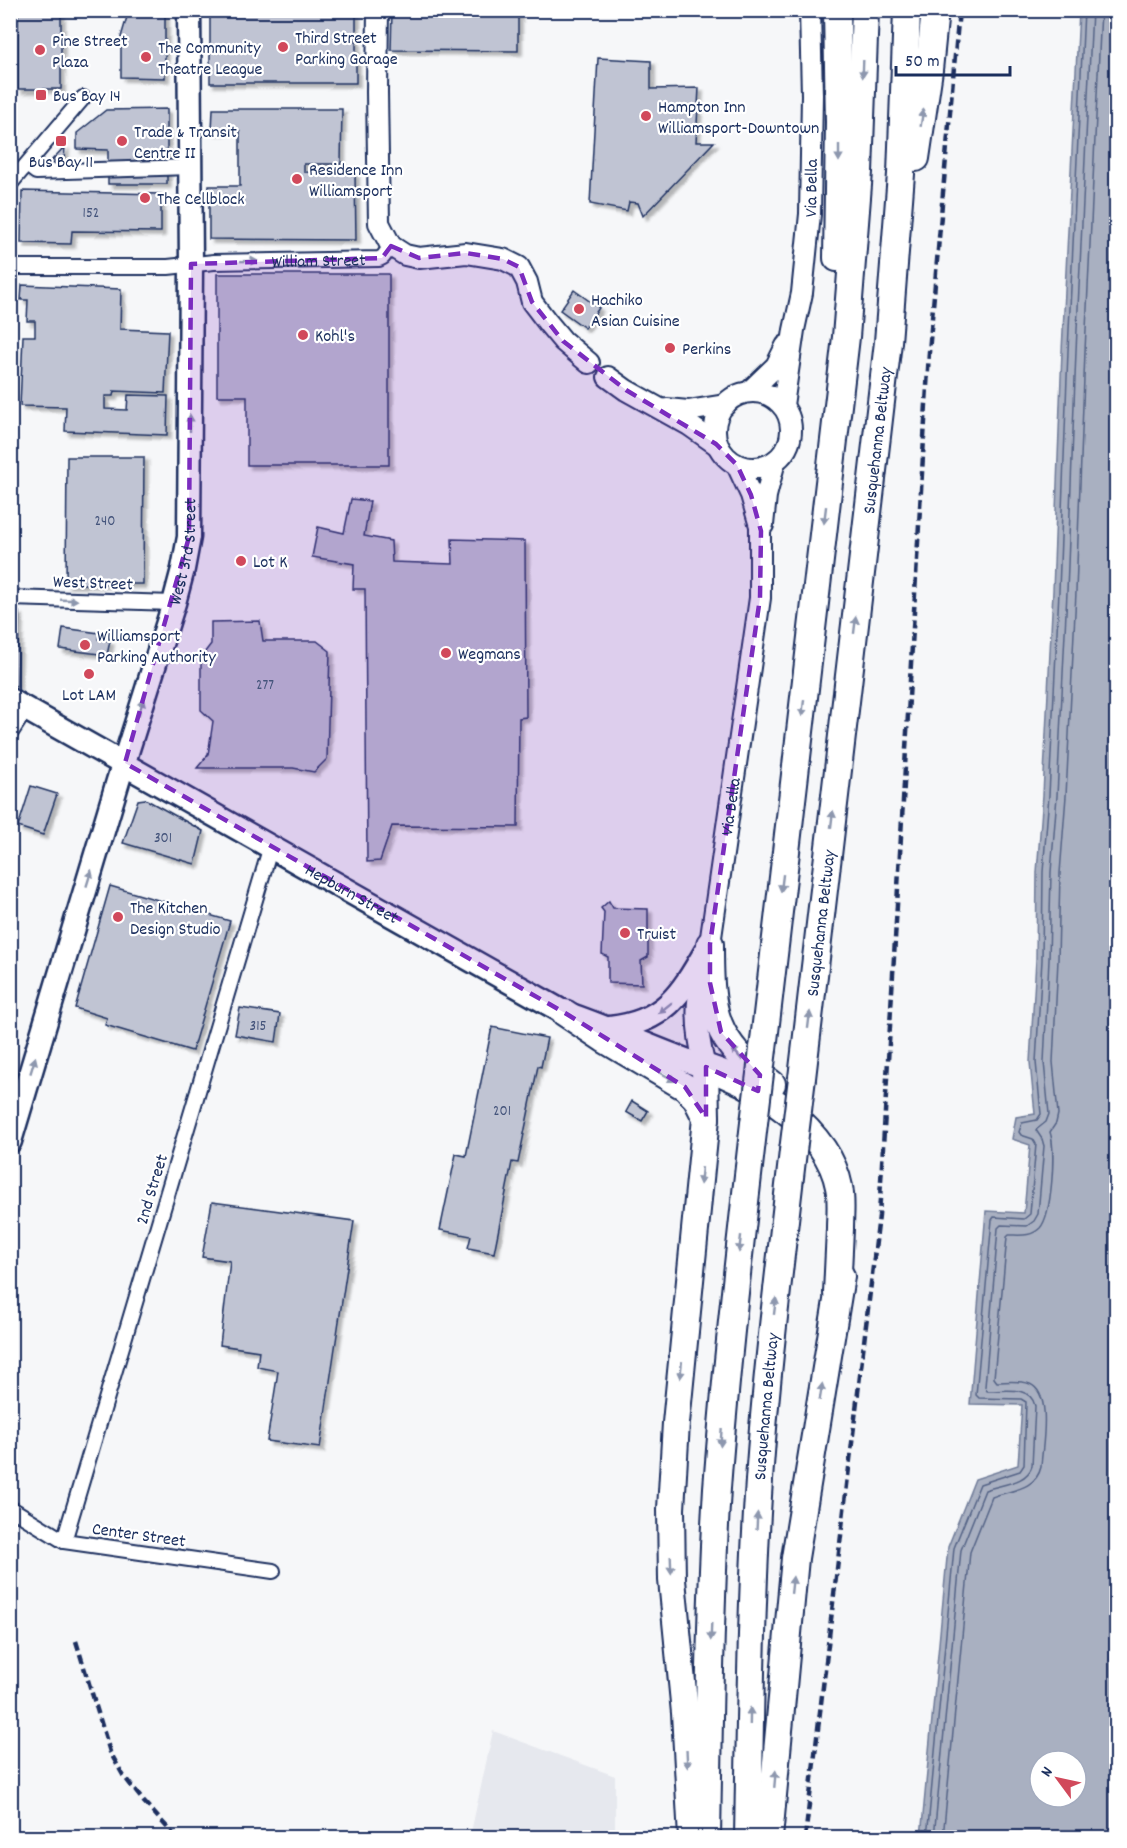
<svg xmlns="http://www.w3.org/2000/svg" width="1127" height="1848" font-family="Dekko,sans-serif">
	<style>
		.built { fill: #e6e8ee }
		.water { fill: #a9b0c1; stroke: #707c99; stroke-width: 1.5; fill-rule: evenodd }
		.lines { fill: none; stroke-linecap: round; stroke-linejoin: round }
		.shore { stroke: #546386; stroke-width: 1.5 }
		.building { fill: #c0c4d3; stroke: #1b2f5e; stroke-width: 1.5; filter: url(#shadow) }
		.street-casing { stroke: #1b2f5e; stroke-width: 18 }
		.secondary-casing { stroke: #1b2f5e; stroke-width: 24 }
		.primary-casing { stroke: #1b2f5e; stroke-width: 27 }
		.highway-casing { stroke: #1b2f5e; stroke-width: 30 }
		.street { stroke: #fff; stroke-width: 14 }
		.secondary { stroke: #fff; stroke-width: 20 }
		.primary { stroke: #fff; stroke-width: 22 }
		.highway { stroke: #fff; stroke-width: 26 }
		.rail { stroke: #1b2f5e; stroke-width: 4.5; stroke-dasharray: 9 4.5; stroke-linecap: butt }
		.highway-bridge-casing { stroke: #1b2f5e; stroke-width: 30; stroke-linecap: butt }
		.highway-bridge { stroke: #fff; stroke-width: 26 }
		.oneway { fill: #8d97ae }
		.marked { fill: #7b2cbf; fill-opacity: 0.2; stroke: #7b2cbf; stroke-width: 4.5; stroke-dasharray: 12 8; stroke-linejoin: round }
		.poi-dot { fill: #d1495b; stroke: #fff; stroke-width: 2 }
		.labels { text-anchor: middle; stroke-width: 4.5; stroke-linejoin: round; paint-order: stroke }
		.number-label { font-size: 15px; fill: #44547b }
		.poi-label { font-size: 18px; fill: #1b2f5e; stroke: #fff; text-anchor: start }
		.street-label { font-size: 18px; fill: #1b2f5e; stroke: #fff }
	</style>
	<defs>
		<filter id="shadow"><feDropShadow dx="4" dy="4" stdDeviation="1.5" flood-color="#0004"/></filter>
	</defs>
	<rect width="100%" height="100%" fill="#f6f7f9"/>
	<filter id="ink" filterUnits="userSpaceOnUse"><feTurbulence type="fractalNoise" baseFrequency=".0167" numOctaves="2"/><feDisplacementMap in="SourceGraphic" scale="12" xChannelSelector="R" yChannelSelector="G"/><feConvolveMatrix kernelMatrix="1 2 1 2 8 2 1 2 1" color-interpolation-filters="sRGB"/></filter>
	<g filter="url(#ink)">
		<path class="built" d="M493 1731 615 1776V1837H470Z"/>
		<path class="water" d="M1079 11H1116V1837H921L948 1547 975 1479 1018 1465 1022 1405 970 1404 986 1211 1024 1213 1030 1145 1012 1139 1016 1117 1035 1114 1030 1062 1036 960 1037 872 1043 795 1053 591 1062 351ZM1040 1761H1076V1797H1040Z"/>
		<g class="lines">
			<g class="shore">
				<path d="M927 1838 954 1548 980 1484 1020 1471 1024 1465 1026 1402 1021 1399 979 1398 976 1395 992 1220 994 1217 1024 1219 1030 1214 1036 1144 1033 1139 1021 1135 1019 1132 1022 1123 1037 1120 1041 1114 1036 1062 1042 960 1043 872 1049 795 1059 591 1068 351 1084 10"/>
				<path d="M934 1838 961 1550 985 1490C1000 1484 1027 1484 1032 1466L1035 1406C1031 1385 1004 1391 987 1391L985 1387 998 1228 1001 1225 1027 1226 1034 1221 1038 1214 1044 1146 1042 1139 1036 1130 1046 1122 1049 1114 1044 1062 1049 960 1051 872 1057 796 1067 592 1076 351 1092 10"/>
				<path d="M943 1838 970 1552 992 1497C1010 1490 1036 1490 1041 1467 1042 1446 1053 1394 1030 1384 1020 1380 1007 1382 997 1382L994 1378 1007 1237 1009 1235C1020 1235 1031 1237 1040 1228 1052 1215 1056 1149 1050 1132L1056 1123 1058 1114 1053 1062 1058 960 1060 873 1066 796 1076 592 1085 351 1101 10"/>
			</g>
		</g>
		<g class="building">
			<rect x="18" y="10" width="43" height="79"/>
			<path d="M129 10H165V78L121 77V37Z"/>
			<rect x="210" y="10" width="146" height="73"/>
			<path d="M392 10H518V51L391 50Z"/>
			<path d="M598 58 651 61V89L699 88 696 142H714L643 216 638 203 629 202 627 211 590 204Z"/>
			<path d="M167 109V184H108V150L77 149V133L106 110Z"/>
			<path d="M213 109H342L341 164H304V172L355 173 356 240 209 239V186H240V131H212Z"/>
			<path d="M65 146 64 161H51Z"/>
			<path d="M22 191 161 194V232L72 231 71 244 21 243Z"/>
			<path d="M217 274H389V465H247V396H217Z"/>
			<path d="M22 285 121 289 120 329 168 331 165 393 114 391 113 396H105V409L127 410 128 395 168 396 167 435 65 431 66 407 20 406 23 336H35V321H27L28 300H21Z"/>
			<path d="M574 290 599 308 585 328 560 310Z"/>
			<path d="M67 457H144L143 584H66Z"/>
			<path d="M351 499 370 501 364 536 391 541 392 562 453 564 452 539 525 541 526 717 519 718 518 827 392 826 380 861 367 862 365 589H353L354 564 312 557 318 527 344 533Z"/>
			<path d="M10 612H19L17 687 10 683Z"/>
			<path d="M260 621 263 641H317L330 651 327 759 314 772 293 768H197L208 755 213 721 201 710V657L211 644V622Z"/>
			<path d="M63 628 99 633 98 639 110 641 107 655 60 649Z"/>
			<path d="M31 786 57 794 43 835 18 827Z"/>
			<path d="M145 799 203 831 195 864 123 843 138 800Z"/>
			<path d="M110 886 230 921 192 1051 105 1025 107 1018 75 1008Z"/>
			<path d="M609 901 613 908 648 909V957L641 961 642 984 608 983V957L602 954 604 912 601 908Z"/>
			<path d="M240 1008 280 1014 276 1042 235 1035Z"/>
			<path d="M492 1027 547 1038 541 1067 538 1066 518 1163 512 1162 494 1253 468 1248 471 1236 440 1230 456 1154 466 1156Z"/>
			<path d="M632 1101 648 1111 642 1121 626 1112Z"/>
			<path d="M212 1202 354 1221 320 1448 267 1441 278 1371 257 1367 259 1351 220 1345 230 1261 202 1257Z"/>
		</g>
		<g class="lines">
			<g class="street-casing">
				<g id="street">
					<path d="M27 165 36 172 190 167"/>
					<path d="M10 184 83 98"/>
					<path id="s1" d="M10 267H168L214 262 379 259 383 257 391 246"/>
					<path d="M10 598 174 603"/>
					<path d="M10 734 26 709"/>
					<path d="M10 1508 64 1541 273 1571"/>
					<path d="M64 1541 271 846"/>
				</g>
			</g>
			<g class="secondary-casing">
				<g id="secondary">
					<path d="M378 10 377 92 379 223 391 246 405 255 419 258 466 253 503 259 519 267 527 282 532 302 548 323 563 341 589 363"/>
					<path d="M608 377 626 390 689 425 716 444"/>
					<circle cx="753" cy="430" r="38"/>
					<path d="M749 392 776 366 786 346"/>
					<path id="s2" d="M783 405 794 330 802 293 810 214 812 95 810 10"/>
					<path d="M667 409 688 411 725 405"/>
					<path d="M763 525 766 496 775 461"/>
					<path id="s3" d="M705 1067C692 1015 697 994 710 944L760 598V526L751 495 737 465"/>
				</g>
			</g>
			<g class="primary-casing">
				<g id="primary">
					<path id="s4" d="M10 700 565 1013C613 1029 657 1051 705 1067"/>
					<path d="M610 1028C668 1022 683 990 710 944"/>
					<path id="s5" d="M10 1141 118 781 174 603 183 569 189 537 191 264 189 10"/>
				</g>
			</g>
			<g class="highway-casing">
				<g id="highway">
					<path d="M916 158 929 70 935 10"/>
					<path d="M837 258 839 122 837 10"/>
					<path d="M710 944C710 1014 713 1040 772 1084"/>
					<path d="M565 1013 604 1039 685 1087 696 1098 706 1118"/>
					<path d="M763 1049 846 337 859 172 865 10"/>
					<path id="s6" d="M802 1078 888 342 901 174 907 10"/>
					<path d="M692 1838 685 1713 672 1580 671 1509 676 1423 706 1118 705 1067C757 1084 828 1129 839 1187 842 1201 840 1215 840 1229 839 1250 838 1272 837 1293"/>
					<path d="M707 1838C709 1721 710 1605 717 1488 726 1366 740 1245 754 1123"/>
					<path id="s7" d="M748 1838C750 1724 751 1610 758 1496 765 1381 780 1266 793 1151"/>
					<path d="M769 1838 795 1558 841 1276"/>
				</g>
			</g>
			<use href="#street" class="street"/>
			<use href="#secondary" class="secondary"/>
			<use href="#primary" class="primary"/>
			<use href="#highway" class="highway"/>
			<g class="rail">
				<path d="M76 1641 110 1752 123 1775 144 1802 177 1838"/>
				<path d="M805 1838 879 1216 929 352 959 10"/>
			</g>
			<g class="highway-bridge-casing">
				<g id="highway-bridge">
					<path d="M754 1123 763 1049"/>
					<path d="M793 1151 802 1078"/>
				</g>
			</g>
			<use href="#highway-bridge" class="highway-bridge"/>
		</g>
		<defs><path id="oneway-solid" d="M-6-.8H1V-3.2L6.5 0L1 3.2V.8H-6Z" transform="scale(1.5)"/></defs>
		<g class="oneway">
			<use href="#oneway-solid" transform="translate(863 69) rotate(92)"/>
			<use href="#oneway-solid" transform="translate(922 118) rotate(-81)"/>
			<use href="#oneway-solid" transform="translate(839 153) rotate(90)"/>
			<use href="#oneway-solid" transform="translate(249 261) rotate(-1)"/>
			<use href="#oneway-solid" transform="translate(190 423) rotate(-90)"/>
			<use href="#oneway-solid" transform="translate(825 515) rotate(97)"/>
			<use href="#oneway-solid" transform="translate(69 600) rotate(2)"/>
			<use href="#oneway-solid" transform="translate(855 625) rotate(-83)"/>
			<use href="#oneway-solid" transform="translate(141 707) rotate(-74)"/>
			<use href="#oneway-solid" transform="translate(803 708) rotate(97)"/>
			<use href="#oneway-solid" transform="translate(832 819) rotate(-83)"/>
			<use href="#oneway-solid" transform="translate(89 878) rotate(-73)"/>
			<use href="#oneway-solid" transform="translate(782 883) rotate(97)"/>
			<use href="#oneway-solid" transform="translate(665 1008) rotate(141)"/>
			<use href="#oneway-solid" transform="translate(809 1020) rotate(-83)"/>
			<use href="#oneway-solid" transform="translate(737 1054) rotate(-131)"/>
			<use href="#oneway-solid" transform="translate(33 1065) rotate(-73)"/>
			<use href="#oneway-solid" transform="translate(668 1077) rotate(30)"/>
			<use href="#oneway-solid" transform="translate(701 1176) rotate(96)"/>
			<use href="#oneway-solid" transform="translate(740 1244) rotate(97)"/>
			<use href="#oneway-solid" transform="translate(775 1306) rotate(-83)"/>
			<use href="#oneway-solid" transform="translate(681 1370) rotate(96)"/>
			<use href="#oneway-solid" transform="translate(821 1392) rotate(-81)"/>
			<use href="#oneway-solid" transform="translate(721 1438) rotate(94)"/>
			<use href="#oneway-solid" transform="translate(757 1521) rotate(-87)"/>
			<use href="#oneway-solid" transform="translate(671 1565) rotate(88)"/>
			<use href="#oneway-solid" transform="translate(792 1585) rotate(-84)"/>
			<use href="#oneway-solid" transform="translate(711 1632) rotate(92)"/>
			<use href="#oneway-solid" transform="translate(750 1716) rotate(-89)"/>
			<use href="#oneway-solid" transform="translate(687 1759) rotate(87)"/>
			<use href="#oneway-solid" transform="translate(775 1779) rotate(-85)"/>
		</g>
	</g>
	<path class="marked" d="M391 246 419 258 466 253 503 259 519 267 532 302 563 341 626 390 716 444 737 465 751 495 761 531 760 598 710 944V983L721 1032 760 1075 758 1091 706 1067V1118L685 1087 565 1013 125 763 189 537 191 264 382 258Z"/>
	<g class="poi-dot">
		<circle cx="283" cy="47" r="6"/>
		<circle cx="40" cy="50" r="6"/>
		<circle cx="146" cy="57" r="6"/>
		<rect x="35" y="89" width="12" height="12" rx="3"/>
		<circle cx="646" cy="116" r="6"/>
		<rect x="55" y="135" width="12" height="12" rx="3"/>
		<circle cx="122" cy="141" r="6"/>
		<circle cx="297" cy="179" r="6"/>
		<circle cx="145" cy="198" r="6"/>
		<circle cx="579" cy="309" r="6"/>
		<circle cx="303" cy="335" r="6"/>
		<circle cx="670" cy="348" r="6"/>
		<circle cx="241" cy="561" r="6"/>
		<circle cx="85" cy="645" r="6"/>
		<circle cx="446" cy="653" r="6"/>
		<circle cx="89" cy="674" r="6"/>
		<circle cx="118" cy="917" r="6"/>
		<circle cx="625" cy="933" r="6"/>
	</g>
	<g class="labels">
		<g class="number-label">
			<text x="91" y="217">152</text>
			<text x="105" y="525">240</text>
			<text x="265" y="689">277</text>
			<text x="163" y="842">301</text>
			<text x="258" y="1030">315</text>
			<text x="502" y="1115">201</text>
		</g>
		<g class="poi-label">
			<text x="295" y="43">Third Street<tspan x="295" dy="21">Parking Garage</tspan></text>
			<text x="52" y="46">Pine Street<tspan x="52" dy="21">Plaza</tspan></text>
			<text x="158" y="53">The Community<tspan x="158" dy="21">Theatre League</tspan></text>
			<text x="53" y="101">Bus Bay 14</text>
			<text x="658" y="112">Hampton Inn<tspan x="658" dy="21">Williamsport-Downtown</tspan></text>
			<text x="134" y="137">Trade &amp; Transit<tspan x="134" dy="21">Centre II</tspan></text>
			<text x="61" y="167" text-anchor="middle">Bus Bay 11</text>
			<text x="309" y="175">Residence Inn<tspan x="309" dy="21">Williamsport</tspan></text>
			<text x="157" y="204">The Cellblock</text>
			<text x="591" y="305">Hachiko<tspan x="591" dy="21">Asian Cuisine</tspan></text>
			<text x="315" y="341">Kohl's</text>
			<text x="682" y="354">Perkins</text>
			<text x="253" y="567">Lot K</text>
			<text x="97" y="641">Williamsport<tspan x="97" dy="21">Parking Authority</tspan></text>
			<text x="458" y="659">Wegmans</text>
			<text x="89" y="700" text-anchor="middle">Lot LAM</text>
			<text x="130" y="913">The Kitchen<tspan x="130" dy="21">Design Studio</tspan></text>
			<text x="637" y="939">Truist</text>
		</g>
		<g class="street-label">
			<text dy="6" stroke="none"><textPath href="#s2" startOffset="219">Via Bella</textPath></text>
			<text dy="6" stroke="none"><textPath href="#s1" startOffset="309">William Street</textPath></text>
			<text dy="6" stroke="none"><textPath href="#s6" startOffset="642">Susquehanna Beltway</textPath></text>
			<text dy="6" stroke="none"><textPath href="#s5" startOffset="615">West 3rd Street</textPath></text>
			<text transform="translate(93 582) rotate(2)" y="6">West Street</text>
			<text dy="6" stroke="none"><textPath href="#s3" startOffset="264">Via Bella</textPath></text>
			<text dy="6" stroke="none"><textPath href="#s4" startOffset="393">Hepburn Street</textPath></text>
			<text dy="6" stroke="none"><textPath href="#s6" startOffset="156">Susquehanna Beltway</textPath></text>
			<text transform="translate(151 1189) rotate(-73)" y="6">2nd Street</text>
			<text dy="6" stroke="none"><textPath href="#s7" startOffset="432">Susquehanna Beltway</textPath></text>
			<text transform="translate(139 1534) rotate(8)" y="6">Center Street</text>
		</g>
	</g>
	<rect width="1127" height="1848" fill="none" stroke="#fff" stroke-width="36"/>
	<rect x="18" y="18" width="1091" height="1812" fill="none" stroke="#1b2f5e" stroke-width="2" filter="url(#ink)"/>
	<g transform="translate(1058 1779) rotate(303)"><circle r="28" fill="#ffffff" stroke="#a4acbf" stroke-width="1.5"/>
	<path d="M0-4.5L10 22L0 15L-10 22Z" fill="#d1495b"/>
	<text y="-9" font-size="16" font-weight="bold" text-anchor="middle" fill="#1b2f5e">N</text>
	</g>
	<path d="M896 66v9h114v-9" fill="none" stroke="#1b2f5e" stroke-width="3"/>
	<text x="905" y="66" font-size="18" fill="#1b2f5e" stroke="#ffffff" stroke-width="4.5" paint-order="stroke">50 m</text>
</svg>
